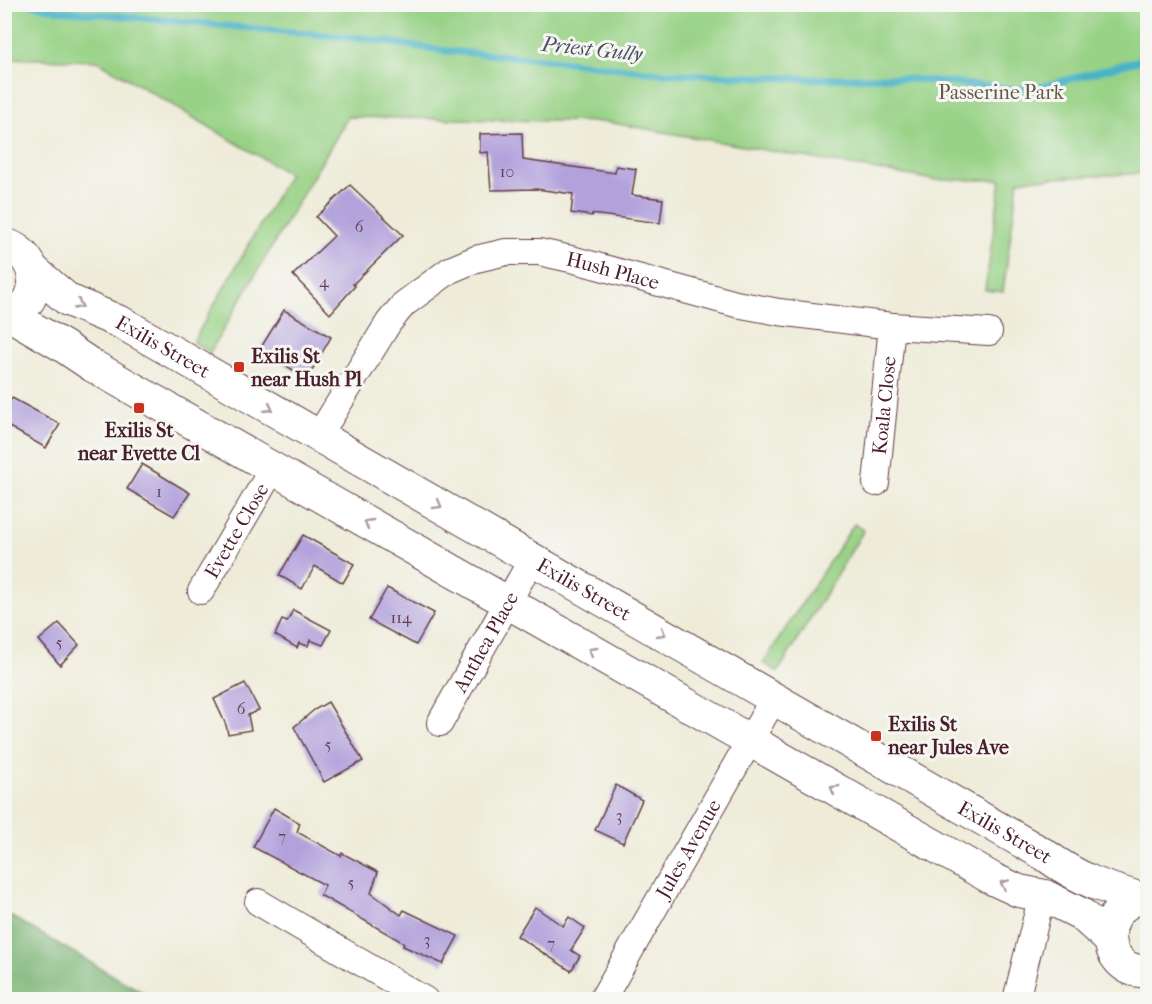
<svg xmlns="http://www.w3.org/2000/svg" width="1152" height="1004" font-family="'IM FELL French Canon',serif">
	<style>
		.green { fill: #98d286; stroke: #717858; stroke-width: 1.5 }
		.forest { fill: #7ab473; stroke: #626a4f; stroke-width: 1.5 }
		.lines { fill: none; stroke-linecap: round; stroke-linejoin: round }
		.stream { stroke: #4ab4c8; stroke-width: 7 }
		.building { fill: #b2a2dc }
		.minor-casing { stroke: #633e45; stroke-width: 28 }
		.tertiary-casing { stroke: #633e45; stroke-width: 34 }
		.minor { stroke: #fff; stroke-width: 26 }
		.tertiary { stroke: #fff; stroke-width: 32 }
		.oneway { stroke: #ae9aa0 }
		.poi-dot { fill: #c8321e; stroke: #f6f6f2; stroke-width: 2 }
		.labels { text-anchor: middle; stroke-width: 6; stroke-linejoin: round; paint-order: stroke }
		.number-label { font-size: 16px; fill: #644057 }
		.park-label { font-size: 20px; fill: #615546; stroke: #f6f6f2 }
		.street-label { font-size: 20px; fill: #4a1f2b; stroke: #f6f6f2 }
		.poi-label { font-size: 20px; font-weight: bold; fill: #4a1f2b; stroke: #f6f6f2; text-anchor: start }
		.water-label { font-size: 21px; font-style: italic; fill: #4a5362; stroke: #f6f6f2 }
	</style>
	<rect width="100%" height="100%" fill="#f6f6f2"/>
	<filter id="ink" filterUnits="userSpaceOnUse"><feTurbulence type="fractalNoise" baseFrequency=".0167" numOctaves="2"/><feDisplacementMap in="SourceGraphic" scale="12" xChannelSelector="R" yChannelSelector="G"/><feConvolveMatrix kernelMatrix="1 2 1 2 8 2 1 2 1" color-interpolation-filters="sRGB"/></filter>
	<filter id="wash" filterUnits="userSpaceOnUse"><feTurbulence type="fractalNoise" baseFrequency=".008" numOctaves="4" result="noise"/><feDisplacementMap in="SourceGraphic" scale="24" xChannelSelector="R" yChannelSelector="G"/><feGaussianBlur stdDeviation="1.35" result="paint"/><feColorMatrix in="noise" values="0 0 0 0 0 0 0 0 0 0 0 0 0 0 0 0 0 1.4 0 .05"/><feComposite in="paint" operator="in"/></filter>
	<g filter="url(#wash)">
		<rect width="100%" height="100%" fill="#eeecd9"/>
		<g class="green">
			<path d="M5 4 1147 5V173L1018 180 1003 292 985 290 1001 180H934L607 122 348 117 210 352 193 342 289 174 98 61 5 58Z"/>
			<path d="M854 524 864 530 778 672 763 663Z"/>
		</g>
		<path class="forest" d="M5 913 154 999H5Z"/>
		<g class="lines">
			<path class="stream" d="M31 4 57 10 367 39 446 51 544 59 660 73 813 79 889 77 1017 89H1033L1148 58"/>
		</g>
		<g id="blocks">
			<g class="building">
				<path d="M522 133 523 160 615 173 616 166 636 169 632 195 663 199 660 223 592 214V216L571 213 573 194 536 189 491 190 488 152 480 153V134Z"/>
				<path d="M350 185 403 235 353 284 355 286 330 314 293 275 334 236 316 217Z"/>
				<path d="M284 310 331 337 307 379 260 349Z"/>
				<path d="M12 398 60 424 46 448 4 424V410Z"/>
				<path d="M142 464 190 493 174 516 127 489Z"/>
				<path d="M303 535 354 564 343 583 315 566 302 589 279 575Z"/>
				<path d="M387 588 434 613 416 645 369 620Z"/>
				<path d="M293 610 331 630 323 645 310 640 308 646 299 643 297 648 275 635 282 620 287 622Z"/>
				<path d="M59 623 79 645 60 665 39 640Z"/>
				<path d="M245 683 259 710 248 715 251 730 228 734 226 725 214 699Z"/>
				<path d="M328 702 363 761 324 782 294 727 314 710Z"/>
				<path d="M616 785 642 800 623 843 595 830Z"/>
				<path d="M274 808 300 823 297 832 341 856 342 853 378 872 371 893 401 915 404 910 458 936 443 964 403 946 404 943 320 895 325 885 253 847Z"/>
				<path d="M535 907 563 926 569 917 585 928 571 950 580 956 571 971 517 936Z"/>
			</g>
		</g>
	</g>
	<g filter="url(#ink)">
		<use href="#blocks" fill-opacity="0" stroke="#633e45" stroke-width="1.5"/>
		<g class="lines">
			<g class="minor-casing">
				<g id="minor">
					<path id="s1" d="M318 437 389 322 404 304 450 270 476 259 506 252H539L575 260 736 304 779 312 892 326 989 332"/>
					<path id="s2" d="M876 483 892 326"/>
					<path id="s3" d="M201 591 273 468"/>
					<path id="s4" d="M440 723 532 559"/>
					<path d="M258 902 425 1000"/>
					<path id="s5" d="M602 1000 774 698"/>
					<path d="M1016 1000 1042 895"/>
				</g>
			</g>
			<g class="tertiary-casing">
				<g id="tertiary">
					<path d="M4 244C43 255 45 308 4 316"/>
					<path id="s6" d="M33 270 68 300 122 323 192 363 1045 855C1079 879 1099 886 1139 898"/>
					<path d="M10 315 63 346 93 366 993 879 1019 891 1045 896 1081 914 1110 940"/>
					<path d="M1148 897C1095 901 1100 975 1148 971"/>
				</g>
			</g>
			<use href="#minor" class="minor"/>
			<use href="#tertiary" class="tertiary"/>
		</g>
		<defs><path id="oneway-chevron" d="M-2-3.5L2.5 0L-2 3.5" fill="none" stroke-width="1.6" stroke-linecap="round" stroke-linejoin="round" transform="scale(1.5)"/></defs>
		<g class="oneway">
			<use href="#oneway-chevron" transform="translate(79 305) rotate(25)"/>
			<use href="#oneway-chevron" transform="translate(269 408) rotate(30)"/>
			<use href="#oneway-chevron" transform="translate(438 505) rotate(30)"/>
			<use href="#oneway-chevron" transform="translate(368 523) rotate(-150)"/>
			<use href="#oneway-chevron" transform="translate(662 633) rotate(30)"/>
			<use href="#oneway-chevron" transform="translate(592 651) rotate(-150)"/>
			<use href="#oneway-chevron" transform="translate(834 789) rotate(-150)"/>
			<use href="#oneway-chevron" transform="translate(1004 884) rotate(-156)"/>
		</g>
	</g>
	<g class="poi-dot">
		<rect x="233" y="361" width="12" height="12" rx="3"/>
		<rect x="133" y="402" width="12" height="12" rx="3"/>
		<rect x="870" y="730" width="12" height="12" rx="3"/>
	</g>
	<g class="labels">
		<g class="number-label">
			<text x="507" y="177">10</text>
			<text x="359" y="232">6</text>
			<text x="324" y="287">4</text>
			<text x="159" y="497">1</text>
			<text x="401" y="623">114</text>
			<text x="59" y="648">5</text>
			<text x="241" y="714">6</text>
			<text x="328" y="750">5</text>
			<text x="619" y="821">3</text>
			<text x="282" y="842">7</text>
			<text x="351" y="888">5</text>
			<text x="427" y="945">3</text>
			<text x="551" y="949">7</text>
		</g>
		<g class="park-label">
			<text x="1001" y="99">Passerine Park</text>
		</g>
		<g class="street-label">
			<text dy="7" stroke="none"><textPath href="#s1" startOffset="384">Hush Place</textPath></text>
			<text dy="7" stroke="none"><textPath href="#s6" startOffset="152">Exilis Street</textPath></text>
			<text dy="7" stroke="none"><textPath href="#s2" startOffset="78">Koala Close</textPath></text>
			<text dy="7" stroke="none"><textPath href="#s3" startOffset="70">Evette Close</textPath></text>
			<text dy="7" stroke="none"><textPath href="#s6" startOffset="638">Exilis Street</textPath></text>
			<text dy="7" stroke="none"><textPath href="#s4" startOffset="93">Anthea Place</textPath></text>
			<text dy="7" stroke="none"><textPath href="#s6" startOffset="1124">Exilis Street</textPath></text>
			<text dy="7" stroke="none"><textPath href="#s5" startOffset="174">Jules Avenue</textPath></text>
		</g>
		<g class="poi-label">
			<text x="251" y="363">Exilis St<tspan x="251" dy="23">near Hush Pl</tspan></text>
			<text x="139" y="437" text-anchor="middle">Exilis St<tspan x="139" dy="23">near Evette Cl</tspan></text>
			<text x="888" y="731">Exilis St<tspan x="888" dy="23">near Jules Ave</tspan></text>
		</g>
		<g class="water-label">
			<text transform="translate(592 49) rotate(6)" y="7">Priest Gully</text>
		</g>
	</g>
	<rect width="1152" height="1004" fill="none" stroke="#f6f6f2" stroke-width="24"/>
</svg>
